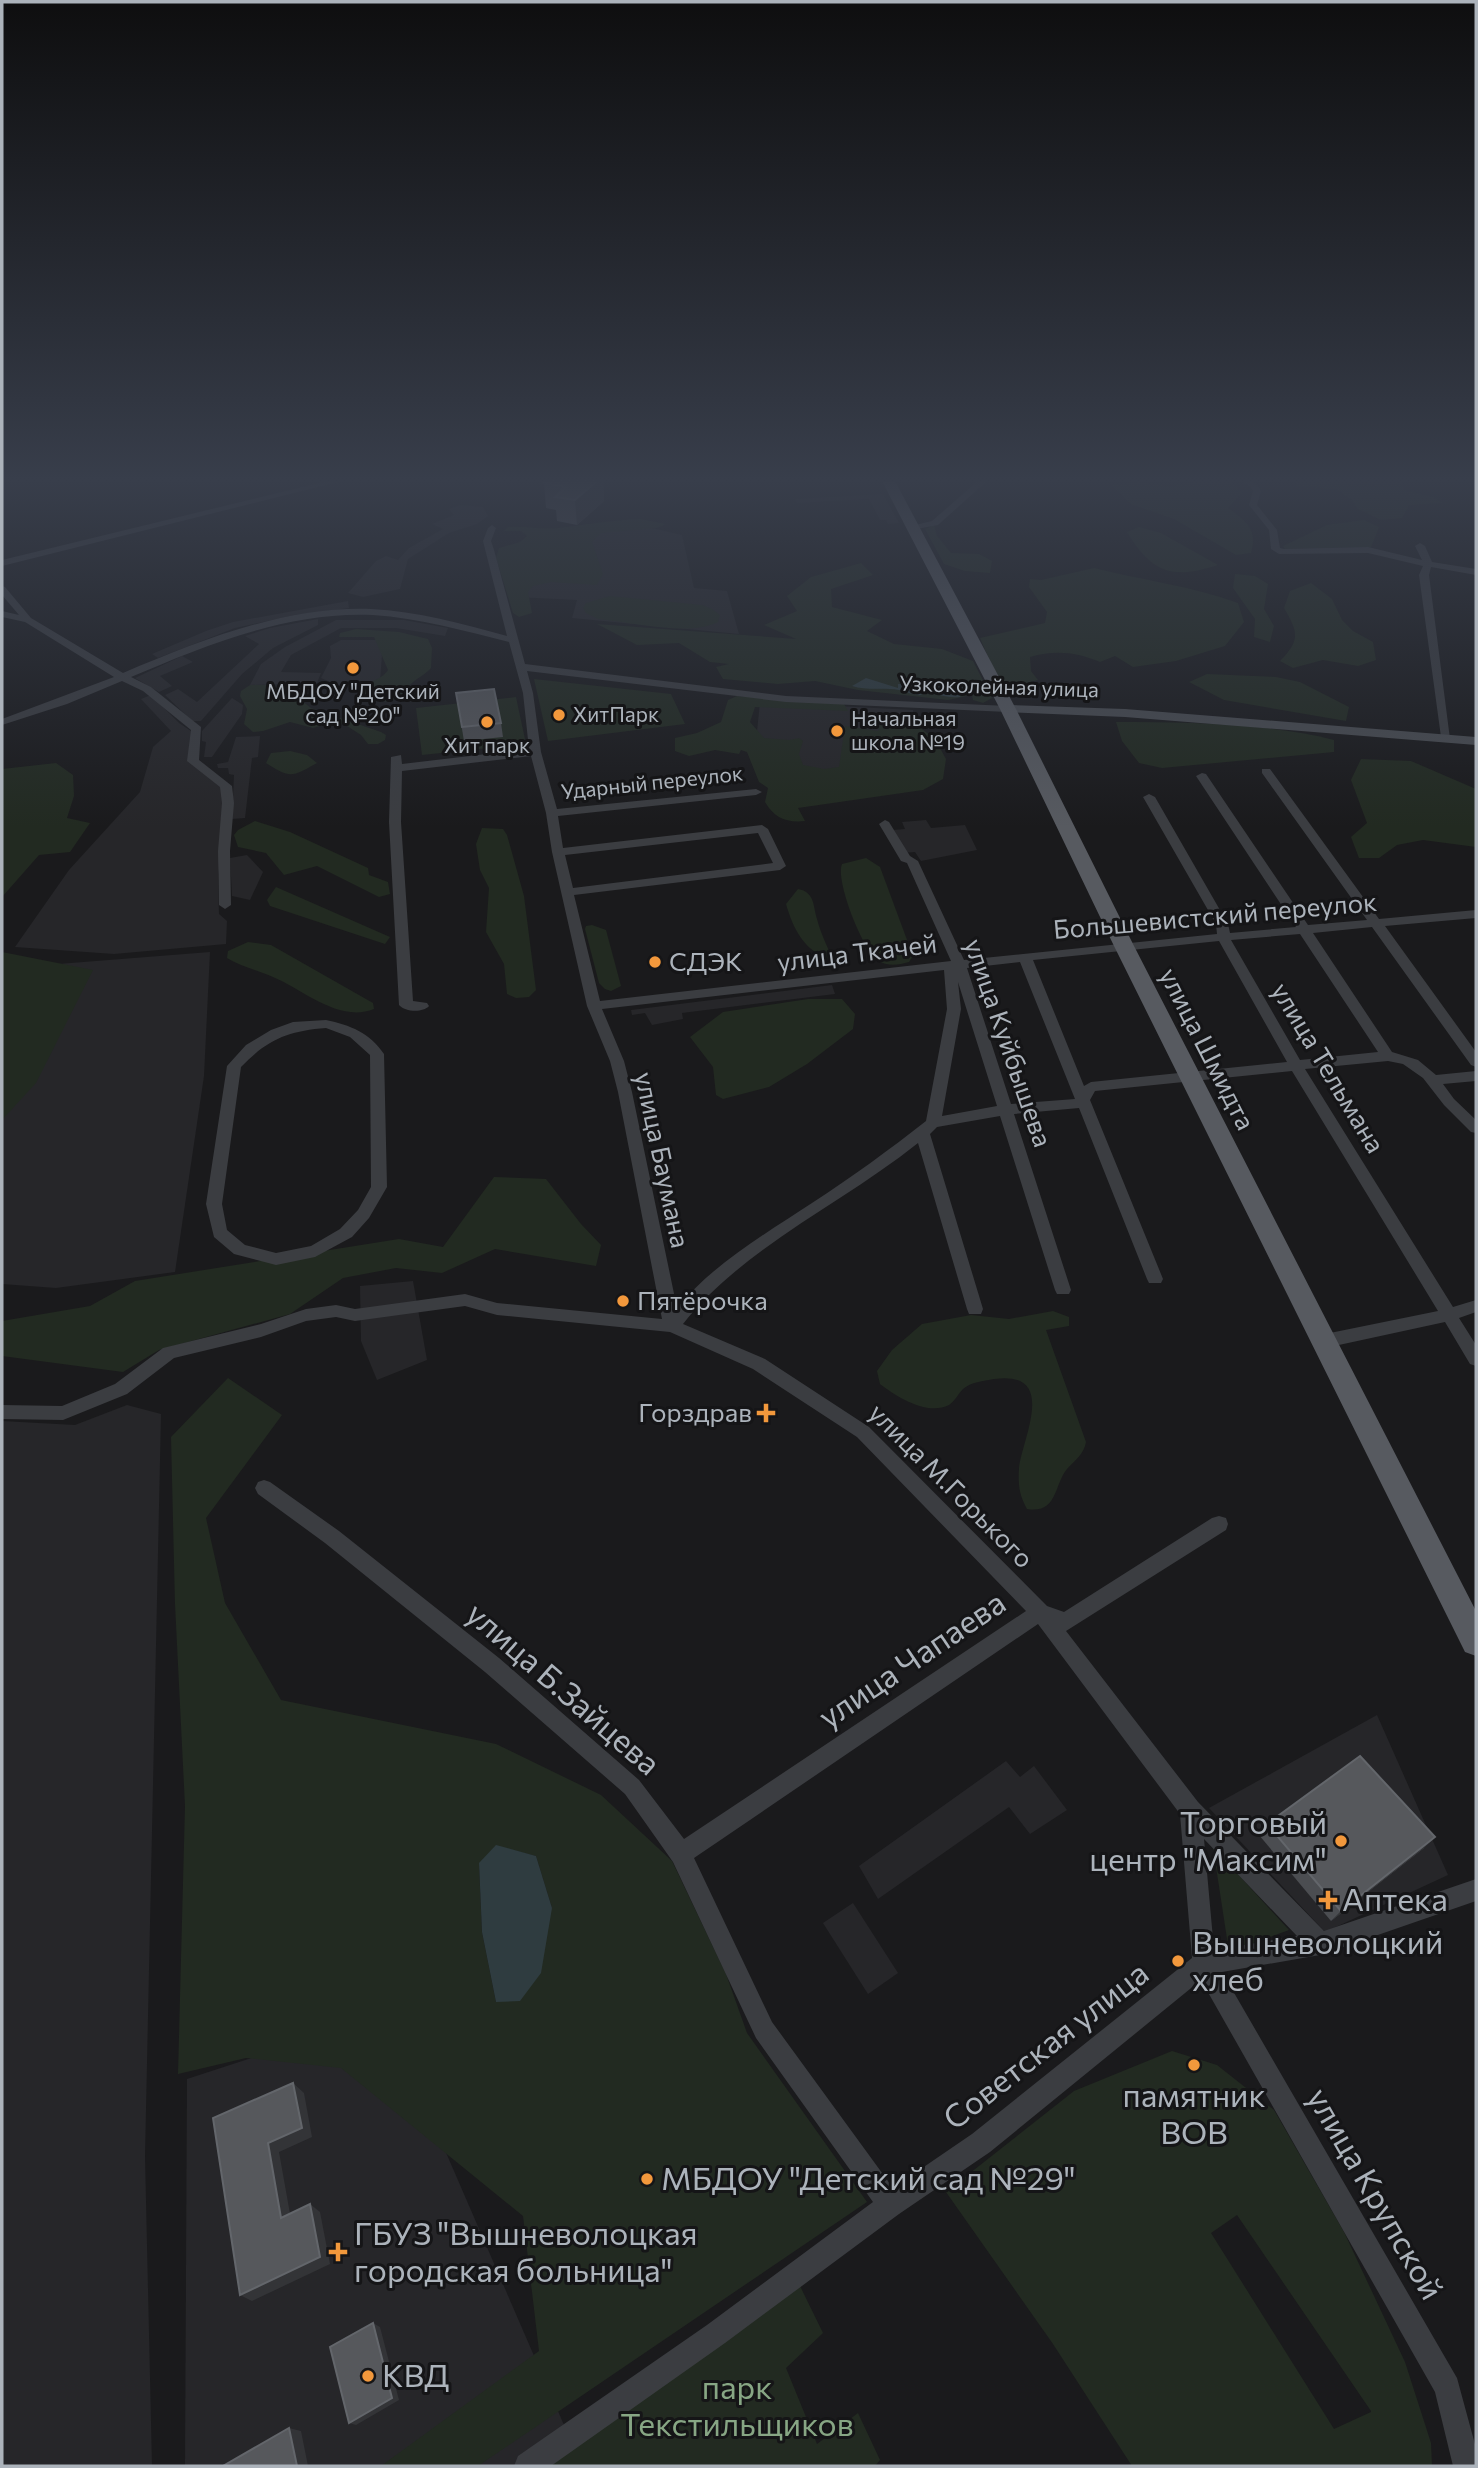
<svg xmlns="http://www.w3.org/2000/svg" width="1478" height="2468" font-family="Commissioner,sans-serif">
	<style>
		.built { fill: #262629 }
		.green { fill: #222a21; fill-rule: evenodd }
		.water { fill: #2f3c40 }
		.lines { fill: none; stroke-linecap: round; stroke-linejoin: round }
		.street { fill: #3b3d41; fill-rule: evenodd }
		.secondary { fill: #494c51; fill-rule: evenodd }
		.primary { fill: #575a60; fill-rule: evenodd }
		.wall { fill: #4b4d51 }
		.shaded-wall { fill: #333437 }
		.building { fill: #56585c; stroke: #63666b; stroke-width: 2 }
		.poi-dot { fill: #f2983c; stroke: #151517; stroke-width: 2.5 }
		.labels { text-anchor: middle; stroke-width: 6; stroke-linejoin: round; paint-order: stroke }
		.far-street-label { font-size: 21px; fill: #acb3bb; stroke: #151517 }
		.far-poi-label { font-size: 21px; fill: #acb3bb; stroke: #151517 }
		.street-label { font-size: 26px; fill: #acb3bb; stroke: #151517 }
		.poi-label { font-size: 26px; fill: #acb3bb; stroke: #151517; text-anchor: start }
		.near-street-label { font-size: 32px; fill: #acb3bb; stroke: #151517 }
		.near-poi-label { font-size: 32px; fill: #acb3bb; stroke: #151517; text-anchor: start }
		.near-park-label { font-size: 32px; fill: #87a684; stroke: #151517 }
	</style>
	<rect width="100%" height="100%" fill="#1a1a1c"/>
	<g class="built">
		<path d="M883 494 899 523 888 524 886 520H880L869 499 797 503 795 499Z"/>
		<path d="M461 505 483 507 488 516 477 524 449 533 408 559 400 589 363 597 348 593 376 561 386 556 398 560 409 548 443 529 432 524 454 515 449 509Z"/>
		<path d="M639 525 682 535 694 588 727 591 739 634 572 618 577 600 516 597 536 534Z"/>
		<path d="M348 601 349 608 295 615 235 628 158 658 152 654 206 631 233 622Z"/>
		<path d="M318 619V625L273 648 242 674 201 721H192L165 695 178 689 197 702 259 644 245 636 270 628Z"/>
		<path d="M336 620H404L448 628 445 636 396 628H341L291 655 281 672 321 673 317 683 250 685 261 664 285 647Z"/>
		<path d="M341 640H383L380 682 342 687 321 678 331 658 330 646Z"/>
		<path d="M182 656 193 662 160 676 172 686 159 692 135 678Z"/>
		<path d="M151 695 179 723 194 733 195 760 222 779V826L218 874 219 914 227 921 226 944 114 954 15 947 69 870 140 792 153 747 171 731 141 699Z"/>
		<path d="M232 698 243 705 242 714 212 757H204L206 742 202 741V731Z"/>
		<path d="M760 702 913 710 923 763 761 780 755 751Z"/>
		<path d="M260 736 258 757 252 758 245 818 232 819 234 775 229 774 228 768H218L217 764 228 762 236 737Z"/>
		<path d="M926 820 931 828 965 825 977 850 921 861 915 852 903 853 893 830 905 829 902 822Z"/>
		<path d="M247 855 263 872 250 900 232 896 230 858Z"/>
		<path d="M210 952 204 1076 175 1272 56 1288 2 1284V1080L58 964Z"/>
		<path d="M832 985 835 994 682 1013 683 1019 652 1025 645 1013 632 1015 631 1010Z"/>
		<path d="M413 1281 427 1360 377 1380 361 1341 360 1286Z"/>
		<path d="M127 1405 161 1414 145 2156 152 2466H2V1421L75 1425Z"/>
		<path d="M1377 1715 1448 1875 1325 1932 1209 1808Z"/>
		<path d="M1006 1761 1020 1777 1034 1766 1067 1810 1030 1834 1009 1807 878 1899 859 1866Z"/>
		<path d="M853 1903 898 1973 868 1994 823 1923Z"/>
		<path d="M386 2014 564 2425 578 2466H185L187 2079Z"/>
	</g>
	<g class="green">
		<path d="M1200 481 1232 482 1242 493 1228 508C1246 521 1258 529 1251 553L1236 555 1174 519 1131 504 1111 485 1139 482 1171 486Z"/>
		<path d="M1295 481H1400L1404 490 1433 497 1443 503 1409 505 1402 518 1381 520 1358 509 1351 499 1336 489 1297 486Z"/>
		<path d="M640 519 666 524 657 528 601 533 592 542 603 574 597 585 551 582 533 586 528 592 532 613 519 617 513 613 496 558 499 548 520 542 527 536 521 531H504L508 527C524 526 542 530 558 528 585 525 612 520 640 519Z"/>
		<path d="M1364 520 1379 527 1371 547 1285 549 1283 546 1327 525Z"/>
		<path d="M934 525 937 536 951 553 979 554 992 561 990 573 965 571 944 564 925 529Z"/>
		<path d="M1139 527 1161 533 1218 565C1172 580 1152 573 1127 532Z"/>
		<path d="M861 563 873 575 831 589 832 607 882 620 867 631 894 644 942 649 973 661 992 698 983 703 973 700 972 695 948 700 858 690 815 681 778 684 723 679 716 667 729 664 710 662 679 643 637 645 597 624 796 639 764 625 797 611 787 596 811 577Z"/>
		<path d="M1094 568C1142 580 1191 586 1238 603L1244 622 1225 646 1176 661 1133 667 1115 656 1100 662C1075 652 1056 650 1030 657L1031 671 1038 680C1030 682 1018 686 1010 685 998 684 985 649 980 638L1045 623 1047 612 1029 587 1030 579 1041 580Z"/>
		<path d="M1235 574 1255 576 1268 584 1264 609 1274 626 1270 642 1254 637 1255 619 1233 588Z"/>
		<path d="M1311 583 1332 599 1342 620 1353 631 1373 642 1376 660 1358 666 1323 660 1293 668 1280 661C1301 640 1298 632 1284 608L1290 591Z"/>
		<path d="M610 596 702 605 712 609 720 615 718 622C689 637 631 622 598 619L586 613 583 608 586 603Z"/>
		<path d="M356 629 399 632 428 639 432 648 431 668C425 675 415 679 409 686 398 700 389 706 371 698 363 695 356 693 352 686 364 684 381 681 388 670L374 637H339L340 633Z"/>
		<path d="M1207 674 1276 677 1300 682 1349 707 1346 721 1224 700 1189 682Z"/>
		<path d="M534 679 671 694 685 724 548 741Z"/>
		<path d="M250 685H268L299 692 302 701 311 708 381 732 386 735 385 740 378 744H368L361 735 344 724 330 723 313 728 290 722 263 731 253 732 244 724 247 709 240 696 241 691Z"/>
		<path d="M737 696 844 704 848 711 755 707 750 722 764 738 789 740 799 738 803 741 799 754 803 765 824 769 839 767 845 726 878 731 883 717H906L935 739 946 759 943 779 923 790 798 808 805 821C787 823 774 818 765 802L768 788 759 782 747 752 741 750 739 754 715 750 689 756 675 751V738L697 733 721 722 728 700Z"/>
		<path d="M516 697 526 744 422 755 416 708Z"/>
		<path d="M1116 722C1185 722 1267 723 1334 740V752L1162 768 1139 763 1122 741Z"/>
		<path d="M290 751 307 755 317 763C292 777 291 779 266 763L271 753Z"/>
		<path d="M1361 759 1411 761 1476 789V847L1423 840 1397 845 1379 858H1359L1351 837 1367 823 1351 780Z"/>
		<path d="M56 763 73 775 74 796 67 818 90 823 70 852 39 855 2 897V769Z"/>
		<path d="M255 821 290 832 368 868 369 875 388 882 390 894 379 897 317 866 284 875 266 853 238 847 234 835 238 830Z"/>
		<path d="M482 828 503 829 507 835 524 896 536 990 529 997 516 998 507 994 504 964 486 932 489 888 480 870 476 844Z"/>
		<path d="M866 858 880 867 913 956 909 962C898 965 888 967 877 960 862 949 835 880 842 864Z"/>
		<path d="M276 887 390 937 385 944 270 906 267 900Z"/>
		<path d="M798 889C815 892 813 906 817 919 820 931 826 944 831 955L828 959C803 949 793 928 786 904Z"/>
		<path d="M592 925 606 930 621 986 611 991 605 989 599 983 585 929 586 926Z"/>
		<path d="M248 942 271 945 373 1003 374 1009C339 1023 304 990 273 977 258 970 241 967 227 958L228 951Z"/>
		<path d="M2 952 93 970 36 1083 2 1120Z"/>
		<path d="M808 999H842L855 1014 853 1029 807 1064 769 1087 723 1099 716 1095 713 1067 690 1037 723 1012Z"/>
		<path d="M494 1177 546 1179 581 1224 601 1245 596 1266 495 1249 442 1273 396 1268 343 1278 290 1314 159 1350 123 1372 2 1356V1321L90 1306 135 1281 399 1239 443 1247Z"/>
		<path d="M1053 1311 1069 1317V1326L1046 1330 1086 1442C1084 1454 1075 1460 1067 1469 1054 1484 1058 1514 1027 1509 1019 1495 1018 1484 1019 1468 1022 1439 1059 1370 994 1379 983 1381 971 1382 963 1389 958 1394 955 1401 949 1405 927 1416 897 1397 880 1384L877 1371 892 1350 922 1324 971 1315 1009 1319Z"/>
		<path d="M228 1378 282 1415 206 1518 225 1603 281 1700 496 1744 601 1795 672 1861 726 1974 747 2033 867 2202 478 2466H381L539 2351 523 2216 341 2068 246 2058 178 2074 185 1806 175 1604 171 1437ZM496 1846 536 1856 552 1908 496 2002 482 1932 479 1864Z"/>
		<path d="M1213 1847 1289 1930 1229 1952Z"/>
		<path d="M1172 2051 1217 2065 1274 2110 1344 2232 1405 2362 1431 2443 1432 2466H1132L1053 2344 946 2192 1074 2091ZM1237 2215 1371 2411V2412L1334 2429 1211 2233Z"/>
		<path d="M800 2286 823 2333 786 2368 817 2444 858 2413 880 2460 875 2466H550Z"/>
	</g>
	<g class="water">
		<path d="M866 678 898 688V684L942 683 975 689 974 693 963 692 960 697C944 699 932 691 915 690L922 695C914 696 908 692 899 690 883 687 867 691 852 686Z"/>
		<path d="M496 1845 536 1856 552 1908 541 1973 520 2001 496 2002 482 1932 479 1863Z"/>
	</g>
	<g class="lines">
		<g class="street">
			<path d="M327 481H342L2 566V560Z"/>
			<path d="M978 481H987L938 525 911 530V526L932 521Z"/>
			<path d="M1241 481C1252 481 1256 481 1261 491L1257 505 1277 530 1280 548 1284 549 1368 547 1422 560 1415 546 1420 543 1425 546 1432 562 1476 569V575L1431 567 1429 575 1450 739 1441 737 1419 575 1423 566 1368 553 1279 554 1271 549 1269 530 1249 505 1253 491 1251 487Z"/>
			<path d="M492 525 496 528 491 541 494 550 525 664 786 696 1008 706 1013 709 1008 712 786 702 527 671 533 693 541 752 557 809 756 789 762 792 756 795 558 816 563 848 762 825 768 829 786 866 780 870 574 895 600 1001 951 961 907 863 901 861 879 824 885 820 889 822 910 856 918 861 964 960 1217 934 1216 924 1143 797 1149 794 1155 797 1228 924 1230 933 1296 927 1196 776 1202 773 1206 774 1308 925 1367 920 1262 773V769H1270L1379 919 1476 910V918L1385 926 1476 1052V1067L1471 1065 1372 927 1313 933 1392 1052 1418 1060 1436 1075 1476 1071V1081L1443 1084 1454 1099 1476 1120V1133L1471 1132 1444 1105 1423 1078 1403 1064 1388 1061 1305 1069 1453 1307 1476 1300V1312L1459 1318 1476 1345V1366L1470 1364 1445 1322 1325 1348 1319 1346 1317 1341 1319 1336 1325 1334 1438 1311 1292 1071 1095 1091 1090 1100 1163 1279 1161 1283H1149L1147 1279 1079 1108 1014 1114 1071 1290 1069 1294H1057L1055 1290 1000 1116 937 1127 930 1134 983 1309 981 1314H969L967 1309 918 1143C842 1204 744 1247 683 1324L765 1359 869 1427 1047 1606 1064 1612 1212 1518 1219 1516 1226 1518 1228 1524 1226 1530 1066 1631 1198 1802 1324 1931 1476 1879V1901L1320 1955 1222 1972 1457 2378 1476 2448V2466H1453L1435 2392 1201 1980 990 2152 899 2214 725 2343 551 2466H514L518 2456 707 2325 873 2202 756 2038 673 1862 625 1794 485 1672 325 1543 258 1494 255 1488 258 1482 264 1480 270 1482 339 1531 499 1658 639 1780 684 1839 1026 1611 857 1437 753 1369 670 1332 497 1315 465 1306 355 1321 336 1317 306 1321 261 1337 174 1358 127 1394 63 1420 2 1419V1405L62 1406 115 1384 163 1348 261 1324 306 1309 336 1305 355 1309 465 1294 497 1303 662 1319 618 1092 610 1061 587 1006 552 852 546 813 531 756 402 771 401 822 413 1001 427 1003 429 1006C423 1013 405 1012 399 1005L389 822 391 757 401 755 402 764 529 749 523 693 509 642C465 631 419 618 373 615 289 611 206 645 131 677L151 687 201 727 199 760 232 786 234 803 230 851 231 905 225 909 219 905 218 851 222 803 220 787 187 761 191 730 143 691 122 681 67 704 2 725V719L114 677 25 622 2 617V611L19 615 2 595V586L5 587 31 618 123 673C201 640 285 606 371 609 417 611 463 624 507 636L483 541 488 528ZM758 833 773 863 573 888 565 855ZM1300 934 1378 1052 1300 1060 1231 940ZM1219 941 1287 1062 1091 1082 1084 1086 1033 960ZM1020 962 1075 1099 1011 1104 967 968ZM944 970 947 1009 926 1121C889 1150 852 1177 812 1203 765 1234 713 1264 677 1308L632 1092 624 1061 602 1009ZM958 982 997 1106 942 1116 961 1009ZM1038 1624 1180 1814 1192 1958 972 2134 893 2188 772 2022 694 1858ZM1204 1839 1297 1936 1214 1950Z"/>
			<path d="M326 1020C350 1025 370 1033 384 1054L387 1187 369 1218 352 1237 315 1257 276 1265 234 1254 214 1237 206 1204 227 1066 246 1045 271 1030 293 1022ZM326 1028 350 1037 370 1055 371 1187 358 1210 340 1229 311 1246 276 1253 245 1245 227 1230 222 1204 241 1067C268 1039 288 1031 326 1028Z"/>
		</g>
		<path class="secondary" d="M1008 705 1125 709 1476 737V745L1125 717 1003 712V706Z"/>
		<path class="primary" d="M882 481H895L1016 709 1134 946 1476 1611V1656L1465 1652 1114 946 1000 709Z"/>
	</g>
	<g class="wall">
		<path d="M603 481 604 501 577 525 557 521 556 510 546 508 544 483Z"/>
		<path d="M456 693 501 723 503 737 464 741Z"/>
		<path d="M1267 1824 1424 1848 1331 1921 1259 1835Z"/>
	</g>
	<g class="shaded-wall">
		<path d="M587 481H603L604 501 577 525 575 500Z"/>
		<path d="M1435 1837 1424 1848 1331 1921 1341 1911Z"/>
		<path d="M293 2083 304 2093 312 2137 279 2152 292 2225 281 2218 268 2143Z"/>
		<path d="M310 2204 320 2212 330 2264 252 2301 240 2295Z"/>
		<path d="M373 2323 380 2327 399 2400 356 2425 349 2423Z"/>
		<path d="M289 2428 301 2431 308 2466H297Z"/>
	</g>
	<g class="building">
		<path d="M547 481H597L575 500 555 497 566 487 544 483Z"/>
		<path d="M494 689 501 723 462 727 456 693Z"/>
		<path d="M1360 1756 1435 1837 1341 1911 1267 1824Z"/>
		<path d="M293 2083 302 2128 268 2143 281 2218 310 2204 320 2257 240 2295 213 2118Z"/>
		<path d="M373 2323 392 2398 349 2423 330 2347Z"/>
		<path d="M289 2428 297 2466H223Z"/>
	</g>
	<linearGradient id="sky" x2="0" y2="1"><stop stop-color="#0e0e0f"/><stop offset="0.58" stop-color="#383e4b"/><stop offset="1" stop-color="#383e4b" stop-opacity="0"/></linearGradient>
	<rect width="1478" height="827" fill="url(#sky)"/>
	<g class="poi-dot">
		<circle cx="353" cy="668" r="7"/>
		<circle cx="559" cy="715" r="7"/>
		<circle cx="487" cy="722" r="7"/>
		<circle cx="837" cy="731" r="7"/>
		<circle cx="655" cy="962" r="7"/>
		<circle cx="623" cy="1301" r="7"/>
		<path d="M762.5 1402.5h7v7h7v7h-7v7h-7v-7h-7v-7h7z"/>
		<circle cx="1341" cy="1841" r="7"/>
		<path d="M1324.5 1889.5h7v7h7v7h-7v7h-7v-7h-7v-7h7z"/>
		<circle cx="1178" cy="1961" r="7"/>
		<circle cx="1194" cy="2065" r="7"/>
		<circle cx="647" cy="2179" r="7"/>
		<path d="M334.5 2241.5h7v7h7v7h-7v7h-7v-7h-7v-7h7z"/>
		<circle cx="368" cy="2376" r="7"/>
	</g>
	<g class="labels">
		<g class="far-street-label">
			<text transform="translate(999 687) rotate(2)" y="7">Узкоколейная улица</text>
			<text transform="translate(652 783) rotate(-6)" y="7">Ударный переулок</text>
		</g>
		<g class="far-poi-label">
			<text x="353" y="699">МБДОУ "Детский<tspan x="353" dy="24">сад №20"</tspan></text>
			<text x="573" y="722" text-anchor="start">ХитПарк</text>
			<text x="851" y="726" text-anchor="start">Начальная<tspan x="851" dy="24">школа №19</tspan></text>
			<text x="487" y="753">Хит парк</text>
		</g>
		<g class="street-label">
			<text transform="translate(1215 916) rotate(-5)" y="9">Большевистский переулок</text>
			<text transform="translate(857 953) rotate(-7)" y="9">улица Ткачей</text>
			<text transform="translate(1008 1043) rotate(71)" y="9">улица Куйбышева</text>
			<text transform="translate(1207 1049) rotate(63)" y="9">улица Шмидта</text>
			<text transform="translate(1328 1068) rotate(59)" y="9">улица Тельмана</text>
			<text transform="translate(662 1160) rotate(78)" y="9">улица Баумана</text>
			<text transform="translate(951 1486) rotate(45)" y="9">улица М.Горького</text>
		</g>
		<g class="poi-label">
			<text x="669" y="971">СДЭК</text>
			<text x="637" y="1310">Пятёрочка</text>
			<text x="752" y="1422" text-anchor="end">Горздрав</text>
		</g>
		<g class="near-street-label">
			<text transform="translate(912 1660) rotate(-34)" y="11">улица Чапаева</text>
			<text transform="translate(563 1689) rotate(41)" y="11">улица Б.Зайцева</text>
			<text transform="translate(1046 2046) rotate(-38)" y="11">Советская улица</text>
			<text transform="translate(1375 2194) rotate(60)" y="11">улица Крупской</text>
		</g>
		<g class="near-poi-label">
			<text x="1327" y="1834" text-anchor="end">Торговый<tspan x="1327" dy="37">центр "Максим"</tspan></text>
			<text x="1342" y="1911">Аптека</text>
			<text x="1192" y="1954">Вышневолоцкий<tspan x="1192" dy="37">хлеб</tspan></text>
			<text x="1194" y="2107" text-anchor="middle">памятник<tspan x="1194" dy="37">ВОВ</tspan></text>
			<text x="661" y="2190">МБДОУ "Детский сад №29"</text>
			<text x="354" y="2245">ГБУЗ "Вышневолоцкая<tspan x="354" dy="37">городская больница"</tspan></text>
			<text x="382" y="2387">КВД</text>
		</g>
		<g class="near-park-label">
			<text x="737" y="2399">парк<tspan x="737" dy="37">Текстильщиков</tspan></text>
		</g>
	</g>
	<rect width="1478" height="2468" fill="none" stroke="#acb3bb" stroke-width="7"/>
</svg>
